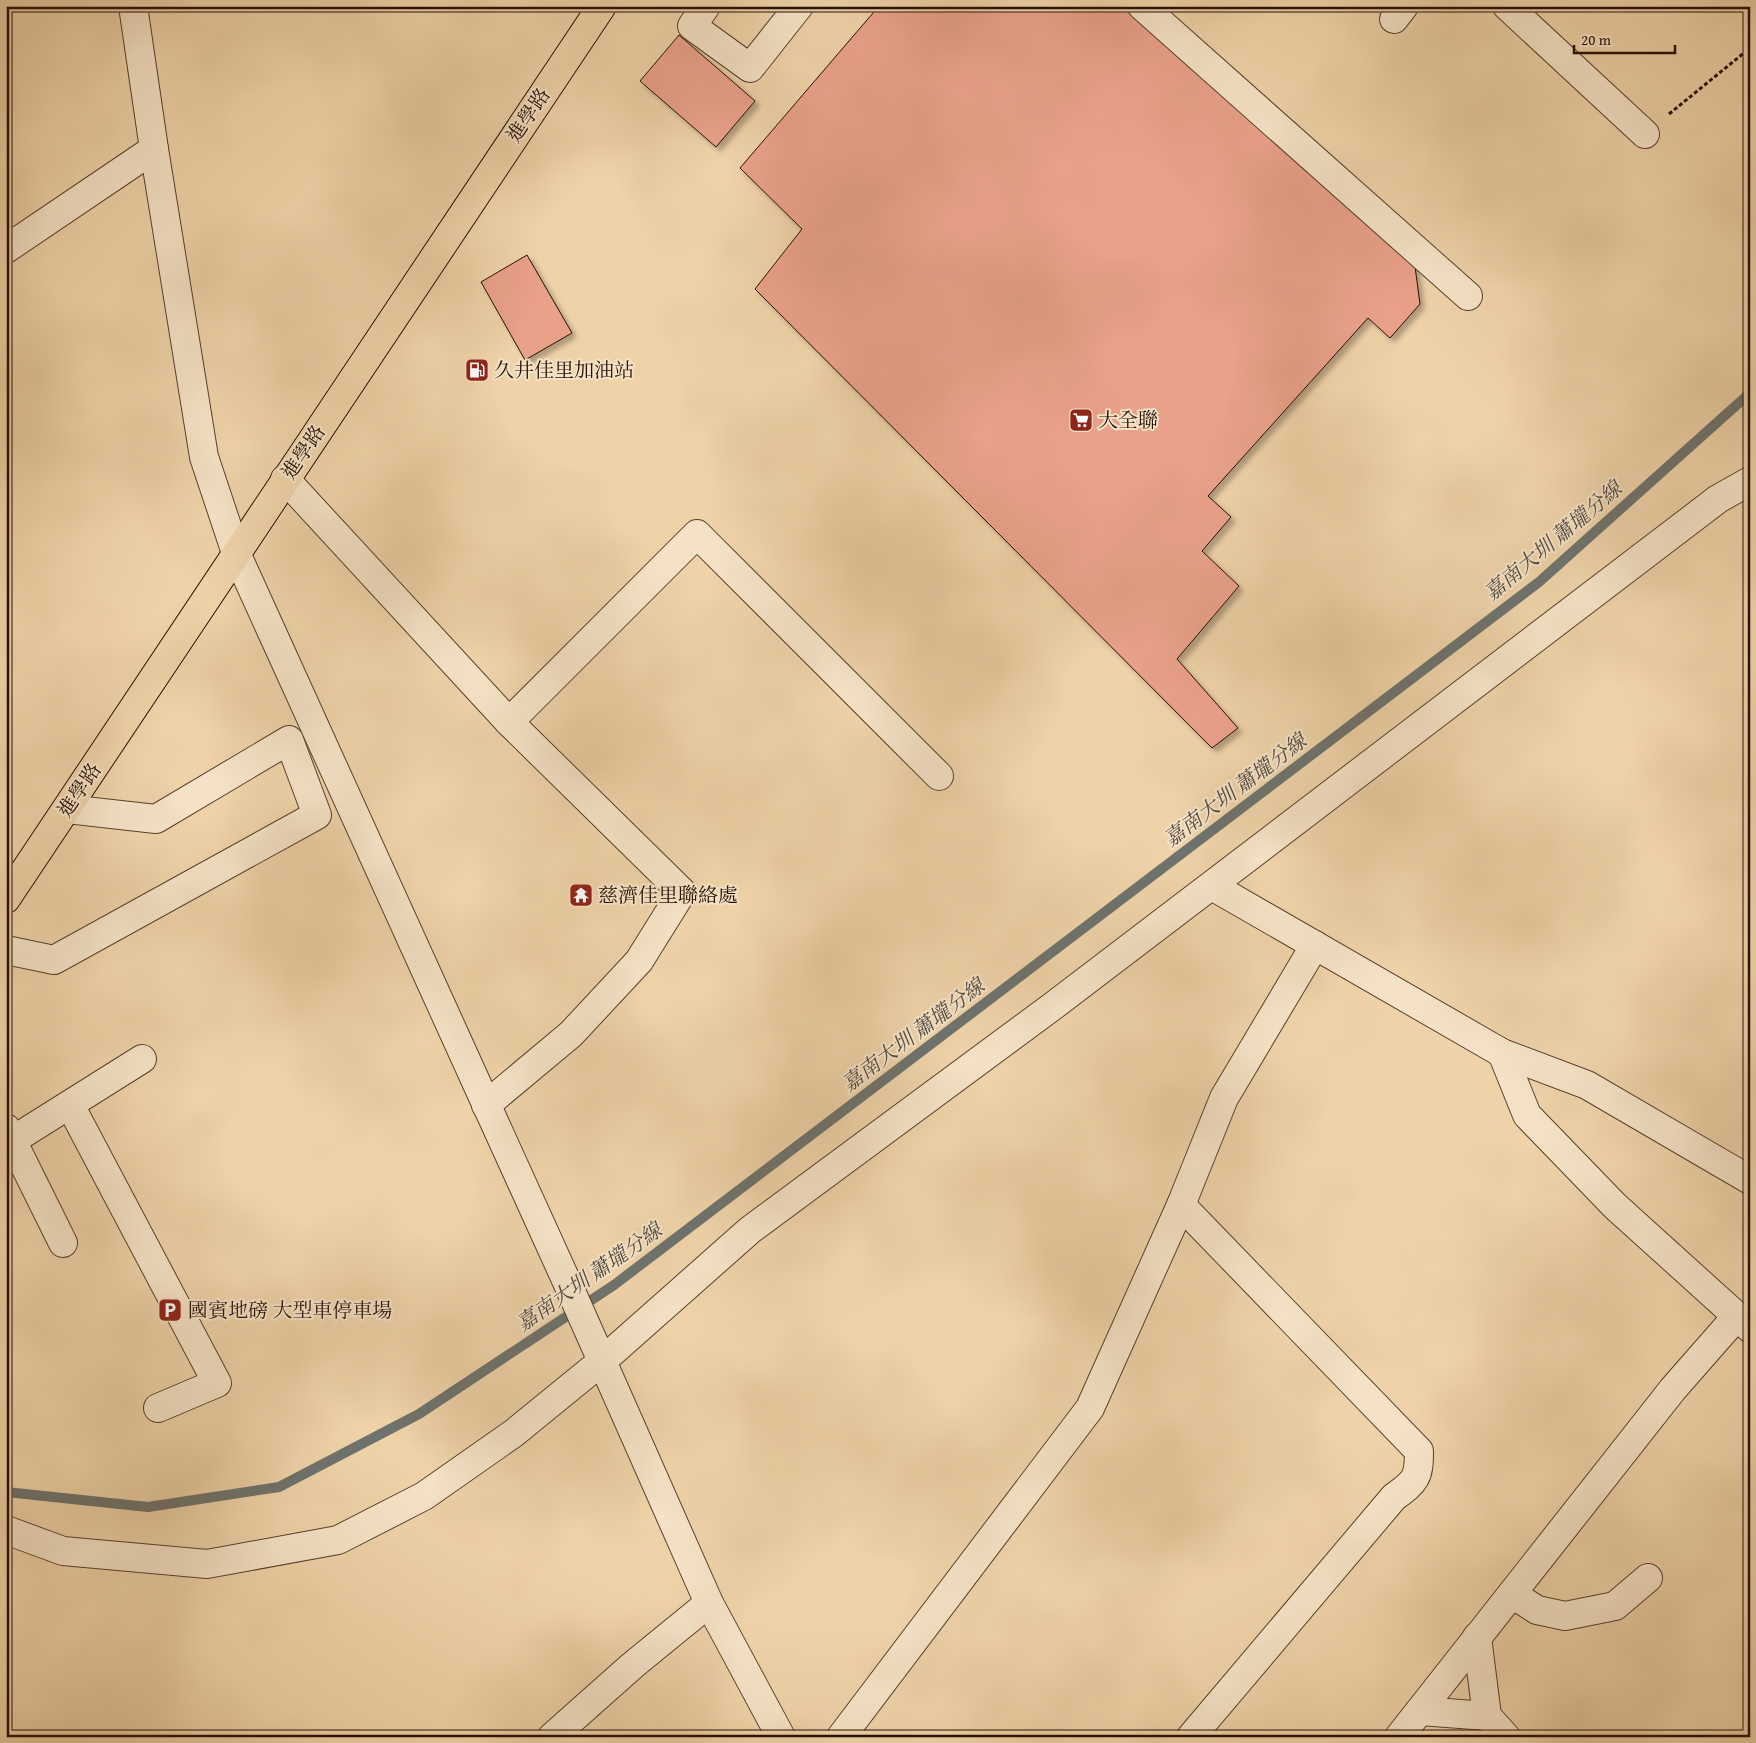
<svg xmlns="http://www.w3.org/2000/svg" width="1756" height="1743" font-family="'Gentium Book Plus','Noto Serif TC',serif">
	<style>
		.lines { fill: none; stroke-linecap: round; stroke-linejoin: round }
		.stream { stroke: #6e736d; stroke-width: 10 }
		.building { fill: #e9a189; stroke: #261004; filter: url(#shadow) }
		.minor-casing { stroke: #58402d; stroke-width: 30 }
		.major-casing { stroke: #261004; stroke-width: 30 }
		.path { stroke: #261004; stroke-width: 3; stroke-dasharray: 4 2.5; stroke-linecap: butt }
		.minor { stroke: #f5e2c6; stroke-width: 28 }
		.major { stroke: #efd2a8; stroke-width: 28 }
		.labels { text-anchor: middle; stroke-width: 4; stroke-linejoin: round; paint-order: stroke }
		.street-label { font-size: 20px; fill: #261004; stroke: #f5e2c6 }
		.poi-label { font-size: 20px; fill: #261004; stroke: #f5e2c6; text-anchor: start }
		.water-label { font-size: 21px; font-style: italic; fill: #504a41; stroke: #f5e2c6 }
	</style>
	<defs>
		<filter id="shadow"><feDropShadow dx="4.5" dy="4.5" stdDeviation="2.5" flood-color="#0004"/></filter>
	</defs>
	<rect width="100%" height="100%" fill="#efd2a8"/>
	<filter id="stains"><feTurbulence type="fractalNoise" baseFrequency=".004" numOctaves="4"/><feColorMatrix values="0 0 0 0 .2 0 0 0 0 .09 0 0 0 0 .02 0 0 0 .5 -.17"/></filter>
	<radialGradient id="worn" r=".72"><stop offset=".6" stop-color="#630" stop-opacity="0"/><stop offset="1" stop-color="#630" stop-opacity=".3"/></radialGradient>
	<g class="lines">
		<path class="stream" d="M6 1492 148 1507 279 1487 419 1414 614 1285 1539 582 1750 393"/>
	</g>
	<g class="building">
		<path d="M879 6H1126L1414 259 1420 304 1390 338 1368 318 1208 496 1231 517 1202 551 1239 586 1177 659 1238 728 1212 748 755 289 802 229 740 168Z"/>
		<path d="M679 35 755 101 716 147 640 81Z"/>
		<path d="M527 255 572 333 525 360 481 282Z"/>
	</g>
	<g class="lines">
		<g class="minor-casing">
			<g id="minor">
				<path d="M133 6 154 149 204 457 236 553 571 1291 709 1603 781 1737"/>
				<path d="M706 6 692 26 750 68 799 6"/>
				<path d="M1142 6 1468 296"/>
				<path d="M1507 6 1645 134"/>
				<path d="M1394 19 1404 6"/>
				<path d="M6 249 154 149"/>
				<path d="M285 479 509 722 682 892 639 961 571 1034 486 1105"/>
				<path d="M509 722 697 534 939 776"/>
				<path d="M1212 886 1502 1053 1587 1085 1750 1180"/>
				<path d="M6 950 54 960 317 815 289 740 156 819 67 809"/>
				<path d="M1502 1053 1527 1115 1615 1206 1750 1328"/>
				<path d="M70 1105 217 1383 158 1408"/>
				<path d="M6 1128 63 1243"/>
				<path d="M13 1140 142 1059"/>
				<path d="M1181 1205 1419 1451C1419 1478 1416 1481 1394 1497L1191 1737"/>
				<path d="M6 1530 63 1551 207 1564 338 1540 424 1496 514 1433 601 1362 750 1230 1053 1006 1718 499 1750 481"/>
				<path d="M1512 1594 1537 1610 1565 1616 1615 1606 1648 1578"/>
				<path d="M1477 1637 1487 1716"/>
				<path d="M1420 1711 1487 1716 1506 1737"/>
				<path d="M552 1737 633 1665 709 1603"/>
				<path d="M841 1737 1090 1408 1181 1205 1224 1098 1315 945"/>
				<path d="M1399 1737 1673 1389 1737 1316"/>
			</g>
		</g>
		<g class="major-casing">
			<path id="major" d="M6 899 602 6"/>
		</g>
		<path class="path" d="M1669 114 1750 48"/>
		<use href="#minor" class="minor"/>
		<use href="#major" class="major"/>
	</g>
	<defs>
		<g id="fuel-square" transform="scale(1.25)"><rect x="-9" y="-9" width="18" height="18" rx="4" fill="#8f2418" stroke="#f5e2c6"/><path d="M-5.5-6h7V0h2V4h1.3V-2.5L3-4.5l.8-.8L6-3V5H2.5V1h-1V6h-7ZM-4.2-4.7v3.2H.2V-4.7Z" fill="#fff"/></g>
		<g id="supermarket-square" transform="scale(1.25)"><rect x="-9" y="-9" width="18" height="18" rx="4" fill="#8f2418" stroke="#f5e2c6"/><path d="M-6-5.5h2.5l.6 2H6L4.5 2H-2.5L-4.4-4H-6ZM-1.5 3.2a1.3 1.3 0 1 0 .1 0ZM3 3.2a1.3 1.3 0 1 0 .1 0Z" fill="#fff"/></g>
		<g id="temple-square" transform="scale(1.25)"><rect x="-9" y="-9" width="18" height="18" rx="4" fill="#8f2418" stroke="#f5e2c6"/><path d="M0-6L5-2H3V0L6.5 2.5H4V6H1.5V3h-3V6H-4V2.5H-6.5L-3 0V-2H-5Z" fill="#fff"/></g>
		<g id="parking-square" transform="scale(1.25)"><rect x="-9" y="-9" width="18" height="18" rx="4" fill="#8f2418" stroke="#f5e2c6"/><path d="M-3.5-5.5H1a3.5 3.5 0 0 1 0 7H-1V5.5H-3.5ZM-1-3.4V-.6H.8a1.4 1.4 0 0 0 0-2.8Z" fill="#fff"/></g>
	</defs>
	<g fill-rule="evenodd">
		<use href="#fuel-square" x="477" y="370"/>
		<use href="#supermarket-square" x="1081" y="420"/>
		<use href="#temple-square" x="581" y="895"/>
		<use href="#parking-square" x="170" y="1310"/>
	</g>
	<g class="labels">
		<g class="street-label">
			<text transform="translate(528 115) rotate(-56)" y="7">進學路</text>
			<text transform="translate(303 452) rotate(-56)" y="7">進學路</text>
			<text transform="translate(79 790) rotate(-56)" y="7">進學路</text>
		</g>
		<g class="poi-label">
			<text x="494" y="377">久井佳里加油站</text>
			<text x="1098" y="427">大全聯</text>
			<text x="598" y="902">慈濟佳里聯絡處</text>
			<text x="188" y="1317">國賓地磅 大型車停車場</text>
		</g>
		<g class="water-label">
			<text transform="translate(1553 541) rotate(-40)" y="7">嘉南大圳 蕭壠分線</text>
			<text transform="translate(1235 790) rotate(-37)" y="7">嘉南大圳 蕭壠分線</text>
			<text transform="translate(913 1035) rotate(-37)" y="7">嘉南大圳 蕭壠分線</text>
			<text transform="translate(589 1277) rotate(-35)" y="7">嘉南大圳 蕭壠分線</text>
		</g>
	</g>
	<rect width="1756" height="1743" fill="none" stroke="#efd2a8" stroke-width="25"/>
	<rect x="8" y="8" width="1741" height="1728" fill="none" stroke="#261004" stroke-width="2.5"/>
	<rect x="12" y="12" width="1731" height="1718" fill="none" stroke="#261004"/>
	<path d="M1574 45v8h101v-8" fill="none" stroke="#261004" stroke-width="2.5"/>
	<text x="1581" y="45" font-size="15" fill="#261004" stroke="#f5e2c6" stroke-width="4" paint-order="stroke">20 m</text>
	<rect width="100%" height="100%" filter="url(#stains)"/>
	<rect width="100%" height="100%" fill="url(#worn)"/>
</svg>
